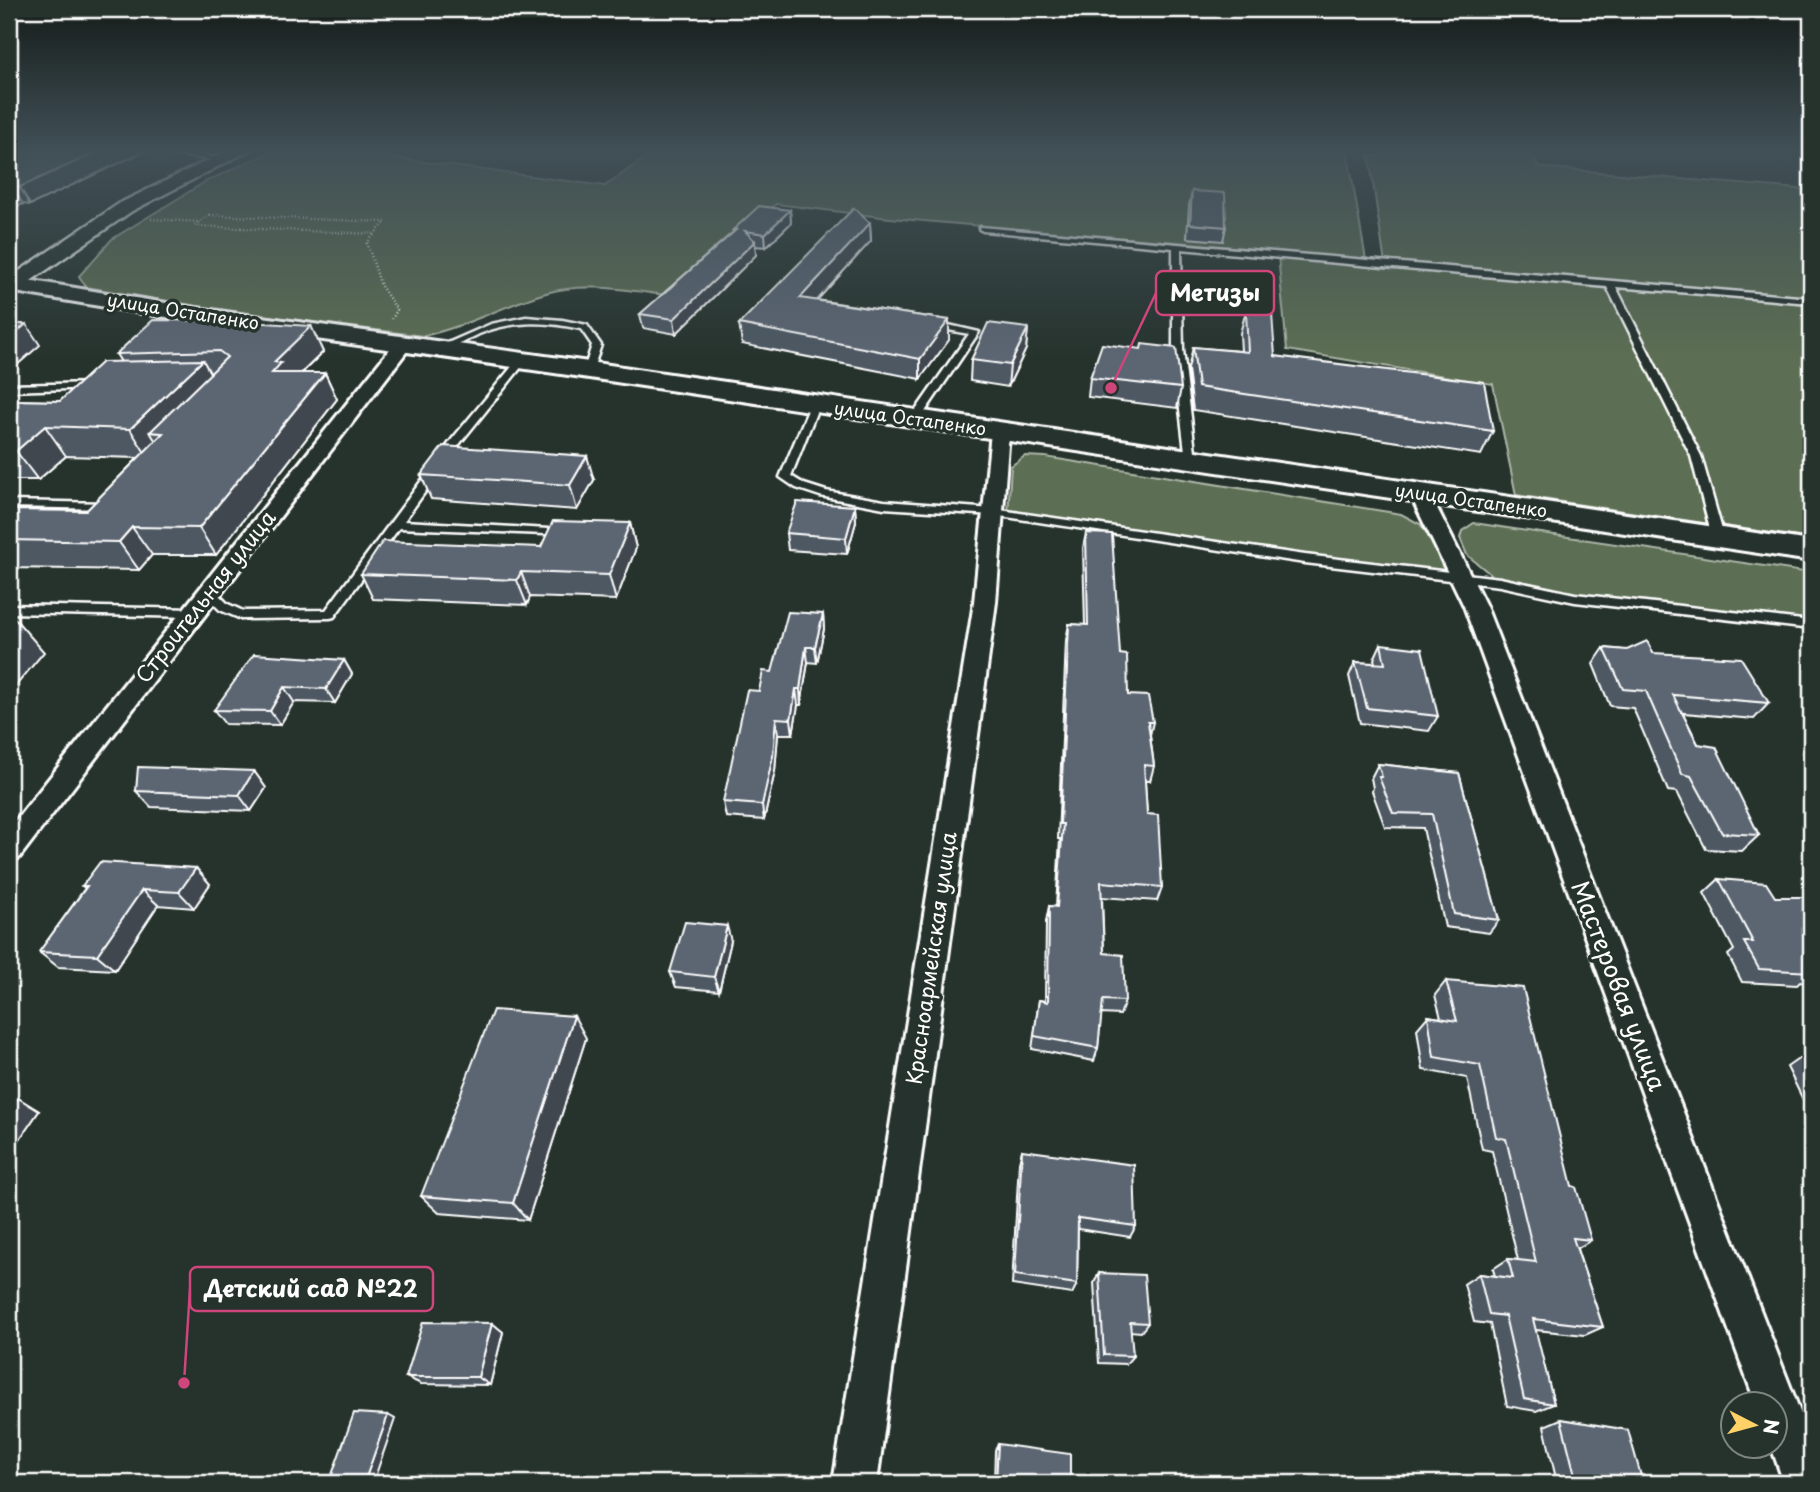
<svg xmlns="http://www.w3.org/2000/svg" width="1820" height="1492" font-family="'Playpen Sans',sans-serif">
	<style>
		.green { fill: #5b6e52; stroke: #adb6a8; stroke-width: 2 }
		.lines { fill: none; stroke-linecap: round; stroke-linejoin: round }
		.service-casing { stroke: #fff; stroke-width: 5 }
		.minor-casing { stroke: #fff; stroke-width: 6 }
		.tertiary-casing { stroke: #fff; stroke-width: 5 }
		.primary-casing { stroke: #fff; stroke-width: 6 }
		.path { stroke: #fff; stroke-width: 2.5; stroke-dasharray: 1 2.5; stroke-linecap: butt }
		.service { fill: #26332d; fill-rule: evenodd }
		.minor { fill: #26332d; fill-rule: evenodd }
		.tertiary { fill: #26332d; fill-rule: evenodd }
		.primary { fill: #26332d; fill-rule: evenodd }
		.wall { fill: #4e5863; stroke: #fff; stroke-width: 2 }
		.shaded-wall { fill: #404750; stroke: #fff; stroke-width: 2 }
		.building { fill: #5b6673; stroke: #fff; stroke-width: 2 }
		.labels { text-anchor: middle; stroke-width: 7; stroke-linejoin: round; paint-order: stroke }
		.far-street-label { font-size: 18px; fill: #fff; stroke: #26332d }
		.street-label { font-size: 21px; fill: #fff; stroke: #26332d }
		.near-street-label { font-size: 24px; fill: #fff; stroke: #26332d }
		.leader { fill: none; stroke: #ce467c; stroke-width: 2.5 }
		.callout-dot { fill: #ce467c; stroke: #26332d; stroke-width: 2.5 }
		.callout { fill: #26332d; stroke: #ce467c; stroke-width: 2.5 }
		.callout-label { font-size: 23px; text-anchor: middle; font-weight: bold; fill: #fff }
	</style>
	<rect width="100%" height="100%" fill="#26332d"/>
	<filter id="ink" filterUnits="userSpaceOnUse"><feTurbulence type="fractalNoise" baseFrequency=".0143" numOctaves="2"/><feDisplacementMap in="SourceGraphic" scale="14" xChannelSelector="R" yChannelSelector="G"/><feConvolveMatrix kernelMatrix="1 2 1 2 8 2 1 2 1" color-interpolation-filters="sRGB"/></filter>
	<g filter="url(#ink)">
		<g class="green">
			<path d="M276 149H327L605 186 657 149H1347L1366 260 890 218 776 204 694 283 723 288 692 318 652 312 665 295C625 290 585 282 546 293 504 305 466 327 423 336L226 311 86 287 79 276 112 239 205 182Z"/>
			<path d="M1380 149H1531L1538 167 1811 190V539L1516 495 1493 384 1287 350 1278 255 1385 264 1369 156H1380Z"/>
			<path d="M1025 456 1045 457 1401 514 1420 524 1461 579 1008 515 1011 466Z"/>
			<path d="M1474 523 1811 573V625L1575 598 1500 582 1467 555 1460 538 1462 531Z"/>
		</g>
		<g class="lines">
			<g class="service-casing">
				<g id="service">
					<path d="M174 149H182L179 152 225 159 222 161 170 154V152Z"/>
					<path d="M980 227 1811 298V303L1616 287 1701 456 1724 537 1718 540 1712 537 1691 456 1607 287 1181 249 1183 350 1196 460 1191 463 1186 460 1173 350V248L983 231 979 229Z"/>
					<path d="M526 317 562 320 587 325 601 345 592 372 584 370 592 345 581 329C545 321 513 320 479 334 468 339 445 355 434 349L491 324Z"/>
					<path d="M931 321 979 332 918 422 914 423 909 420 969 334 928 326 927 324Z"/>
					<path d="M519 358 527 360 461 442 404 521 566 530 570 531V535L399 528 334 617 330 618 241 619 220 610 206 596 204 593 206 590H214L228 604 243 611 326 610 453 438Z"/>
					<path d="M95 383 98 384V388L9 391V385Z"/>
					<path d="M811 403 819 405 791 476 804 484 826 491 884 501 993 509 1305 555 1500 578 1575 594 1811 621V629L1575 602 1500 586 1305 563 993 515 884 508 820 496 796 488 780 477Z"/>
					<path d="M9 501 108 503 113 506 108 509 9 507Z"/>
					<path d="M9 605 194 609 200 613 194 617 9 613Z"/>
				</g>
			</g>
			<g class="minor-casing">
				<g id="minor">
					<path d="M404 338 412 343 410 347 19 858 9 862V829L398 339Z"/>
					<path d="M1000 426 1009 432 996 602 877 1483H833L974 602 991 432Z"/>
					<path d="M1420 488 1427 490 1430 494 1486 606 1811 1440V1483H1784L1771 1446H1774V1404H1756L1464 606 1410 494 1413 490Z"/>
				</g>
			</g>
			<g class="tertiary-casing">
				<path id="tertiary" d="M231 149H252L132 211 19 289 9 290V278L120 203Z"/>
			</g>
			<g class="primary-casing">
				<path id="primary" d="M9 277 190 307 589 362 1811 541V561L589 378 190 321 9 291Z"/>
			</g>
			<g class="path">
				<path d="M210 215 386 222 374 234 194 226Z"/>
				<path d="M151 219 200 222"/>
				<path d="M374 235 367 243 381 286 397 310 392 319"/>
			</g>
			<use href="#service" class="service"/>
			<use href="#minor" class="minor"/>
			<use href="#tertiary" class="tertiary"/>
			<use href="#primary" class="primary"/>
		</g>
		<g class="wall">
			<path d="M9 149H149L30 205 23 204 9 210Z"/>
			<path d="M1192 191 1226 227 1223 241 1187 238 1189 205Z"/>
			<path d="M790 210 791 223 766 247 755 246 756 255 676 334 643 328 640 314 733 232V230Z"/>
			<path d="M870 223 871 241 817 300 949 320V340L920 379 742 344 739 324Z"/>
			<path d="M1246 311 1275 356 1493 431 1481 455 1193 410 1188 369 1193 347 1241 351 1240 333Z"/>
			<path d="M311 326 323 352 302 373H325L337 399 216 555H152L139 570 9 568V510L86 511 138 458 66 456 38 480H9V400L60 401 121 362 116 354Z"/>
			<path d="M1028 328 1026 349 1008 387 970 381 971 360Z"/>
			<path d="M1141 349 1181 388 1177 408 1088 397 1090 378Z"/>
			<path d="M421 475 594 480 577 510 431 499Z"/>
			<path d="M855 506 856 522 847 554 788 550 786 533Z"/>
			<path d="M630 523 636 548 616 600 530 597 527 605 373 599 361 574 541 547Z"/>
			<path d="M1086 533 1120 654 1128 695 1153 722 1150 735 1154 766 1150 781H1145L1147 814 1162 887 1157 901 1102 897 1104 953 1125 1001 1120 1015 1101 1014 1098 1048 1094 1061 1032 1049 1039 1000 1045 1001 1046 921 1049 906 1056 907 1060 839H1058L1066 640 1069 624 1085 625 1083 548Z"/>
			<path d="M823 614 824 629 817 663 808 662 801 705H798L793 734H778L775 771 764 820 726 817 723 802 772 672Z"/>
			<path d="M1381 644 1438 716 1429 731 1360 723 1349 676 1355 662 1375 663 1374 659Z"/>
			<path d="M1604 648 1653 653 1769 703 1754 719 1683 713 1698 744 1759 835 1742 851 1706 849 1677 792 1668 791 1633 708 1610 706 1593 664Z"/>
			<path d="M344 660 352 674 335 703 294 702 280 725 225 724 214 710Z"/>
			<path d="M1378 764 1459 773 1499 920 1489 933 1445 927 1423 828 1385 827 1372 791 1373 788 1371 778Z"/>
			<path d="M254 771 266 788 251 811 151 807 136 791Z"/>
			<path d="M196 868 210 884 194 908 158 905 115 970 58 967 39 952 85 888 82 886Z"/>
			<path d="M1719 879 1775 897H1811V978L1805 983 1800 982 1797 985 1742 982 1728 955 1734 950 1704 893Z"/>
			<path d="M731 941 719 991 676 987 670 972Z"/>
			<path d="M1446 981 1572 1186 1591 1240 1577 1249 1603 1327 1585 1335 1535 1330 1554 1404 1536 1411 1507 1406 1490 1324 1474 1322 1464 1284 1479 1274 1495 1276 1493 1269 1508 1259 1518 1260 1492 1151 1482 1149 1467 1078 1423 1070 1417 1029 1428 1016 1441 1018 1435 995Z"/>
			<path d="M586 1038 528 1220 439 1213 421 1196Z"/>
			<path d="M1807 1053 1811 1054V1116L1787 1067Z"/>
			<path d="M9 1097 18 1098 39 1111 17 1143H9Z"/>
			<path d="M1022 1150 1136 1226 1130 1237 1078 1229 1077 1284 1072 1294 1012 1285 1019 1162Z"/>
			<path d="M1099 1273 1148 1323 1141 1332 1130 1331 1133 1356 1126 1364 1099 1363 1094 1283Z"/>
			<path d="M492 1323 503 1332 490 1385 421 1384 406 1377Z"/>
			<path d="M1561 1419 1643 1483H1557L1544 1426Z"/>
			<path d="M998 1444 1070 1483H994L995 1450Z"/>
		</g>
		<g class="shaded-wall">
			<path d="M104 149H149L30 205 20 187Z"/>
			<path d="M12 186 23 204 9 210V188Z"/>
			<path d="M790 210 791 223 766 247 765 234Z"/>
			<path d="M870 223 871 241 802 317 800 298Z"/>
			<path d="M755 241 756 255 676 334 674 319Z"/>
			<path d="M949 320V340L920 379V359Z"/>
			<path d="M26 324 40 345 9 372V339Z"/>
			<path d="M311 326 323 352 291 383 272 373 274 362Z"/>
			<path d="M1028 328 1026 349 1008 387 1010 365Z"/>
			<path d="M203 360 219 389 163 433 150 432 160 448 149 459 130 429Z"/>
			<path d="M325 373 337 399 216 555 199 528Z"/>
			<path d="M45 426 66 456 38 480 16 451Z"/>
			<path d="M587 456 594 480 577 510 570 485Z"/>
			<path d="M855 506 856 522 847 554 846 538Z"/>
			<path d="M630 523 636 548 616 600 609 575Z"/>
			<path d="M132 527 152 555 139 570 119 542Z"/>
			<path d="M521 572 530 597 527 605 517 580Z"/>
			<path d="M9 612 44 652 9 694Z"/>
			<path d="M823 614 824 629 817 663 815 647Z"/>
			<path d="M806 647 808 662 801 705 800 689Z"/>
			<path d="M344 660 352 674 335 703 326 689Z"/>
			<path d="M284 687 294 702 280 725 270 711Z"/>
			<path d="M796 689 798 705 793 734 791 719Z"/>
			<path d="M776 718 778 734 775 771 764 820 762 805Z"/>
			<path d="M254 771 266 788 251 811 239 795Z"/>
			<path d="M196 868 210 884 194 908 179 892Z"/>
			<path d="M142 890 158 905 115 970 97 955Z"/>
			<path d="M727 926 731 941 719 991 714 977Z"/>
			<path d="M574 1016 586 1038 528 1220 513 1203Z"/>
			<path d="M18 1098 39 1111 17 1143 9 1139V1111Z"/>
			<path d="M492 1323 503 1332 490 1385 478 1377Z"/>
			<path d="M388 1415 395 1419 373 1483H364Z"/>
		</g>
		<g class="building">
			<path d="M9 149H104L20 187 12 186 9 188Z"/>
			<path d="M1192 191 1225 193 1226 227 1190 224Z"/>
			<path d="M759 206 790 210 765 234 745 231 755 241 674 319 640 314 736 230H733Z"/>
			<path d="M854 208 870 223 800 298 949 320 920 359 739 324Z"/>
			<path d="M1246 311 1272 314 1275 356 1484 382 1493 431 1198 387 1193 347 1248 352Z"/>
			<path d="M153 320 235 321 311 326 274 362 281 363 272 373H325L199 528 132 527 119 542 9 540V510L86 511 163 433 150 432 227 357 219 351 116 354Z"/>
			<path d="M988 323 1028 328 1010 365 971 360Z"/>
			<path d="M9 324H26L9 339Z"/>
			<path d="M1102 344 1141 349 1142 344 1176 348 1181 388 1090 378Z"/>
			<path d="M203 360 130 429 45 426 16 451 9 450V400L60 401 102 362Z"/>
			<path d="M443 446 587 456 570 485 421 475Z"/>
			<path d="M797 502 855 506 846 538 786 533Z"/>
			<path d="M553 521 630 523 609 575 521 572 517 580 361 574 383 541 541 547Z"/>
			<path d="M1086 533 1112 534 1120 654 1127 655 1128 695 1148 696 1153 722H1148L1154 766 1144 765 1147 814 1158 815 1162 887 1101 882 1104 953 1123 955 1125 1001 1103 1000 1098 1048 1034 1036 1039 1000 1048 1002 1049 906 1057 907 1063 824H1060L1069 624 1088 625Z"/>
			<path d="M788 612 823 614 815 647H806L800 689H796L791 719 776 718 773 756 762 805 723 802 747 690 759 691 763 671 772 672Z"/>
			<path d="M1647 641 1653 653 1741 658 1769 703 1673 695 1698 744 1716 747 1759 835 1722 833 1691 776 1682 774 1646 691 1623 689 1604 648 1627 650Z"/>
			<path d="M1381 644 1422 649 1438 716 1367 708 1355 662 1385 664Z"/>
			<path d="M254 654 344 660 326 689 284 687 270 711 214 710Z"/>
			<path d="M1378 764 1459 773 1499 920 1454 914 1432 814 1393 813 1379 777H1382Z"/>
			<path d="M138 767 254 771 239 795 136 791Z"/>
			<path d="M100 862 196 868 179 892 142 890 97 955 39 952 87 886H82Z"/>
			<path d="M1719 879 1766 883 1775 897H1811V947H1809L1811 950V972L1759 969 1744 942H1753Z"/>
			<path d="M685 922 727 926 714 977 670 972Z"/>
			<path d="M1446 981 1523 988 1572 1186 1576 1187 1591 1240 1573 1238 1603 1327 1533 1319 1554 1404 1524 1399 1505 1316 1489 1314 1479 1274 1513 1278 1508 1259 1536 1262 1506 1139 1496 1137 1480 1065 1434 1057 1428 1016 1457 1021Z"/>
			<path d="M493 1010 574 1016 513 1203 421 1196Z"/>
			<path d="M1807 1053 1811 1054V1062Z"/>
			<path d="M9 1097 18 1098 9 1111Z"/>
			<path d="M1022 1150 1134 1165 1136 1226 1078 1218 1077 1284 1015 1275Z"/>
			<path d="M1099 1273 1144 1275 1148 1323 1130 1322 1133 1356 1104 1355Z"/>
			<path d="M423 1322 492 1323 478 1377H406Z"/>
			<path d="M354 1413 388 1415 364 1483H329Z"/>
			<path d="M1561 1419 1628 1430 1643 1483H1577Z"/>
			<path d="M998 1444 1070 1454V1483H996Z"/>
		</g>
	</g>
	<linearGradient id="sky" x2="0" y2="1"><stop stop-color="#151c19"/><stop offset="0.42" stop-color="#415057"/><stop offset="1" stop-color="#415057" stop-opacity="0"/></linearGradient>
	<rect width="1820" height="358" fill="url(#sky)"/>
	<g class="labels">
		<g class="far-street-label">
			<text transform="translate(183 312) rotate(9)" y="6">улица Остапенко</text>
			<text transform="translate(910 419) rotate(8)" y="6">улица Остапенко</text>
			<text transform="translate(1471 501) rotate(8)" y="6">улица Остапенко</text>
		</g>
		<g class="street-label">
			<text transform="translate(206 597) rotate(-52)" y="7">Строительная улица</text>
			<text transform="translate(932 958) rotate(-82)" y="7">Красноармейская улица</text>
		</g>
		<g class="near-street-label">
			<text transform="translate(1618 986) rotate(69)" y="8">Мастеровая улица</text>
		</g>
	</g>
	<path class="leader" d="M1111 388L1156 293M184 1383L190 1289"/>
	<g class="callout-dot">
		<circle cx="1111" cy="388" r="7"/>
		<circle cx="184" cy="1383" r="7"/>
	</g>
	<g class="callout">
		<rect x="1156" y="271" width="118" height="44" rx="7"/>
		<rect x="190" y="1267" width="243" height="44" rx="7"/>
	</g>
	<g class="callout-label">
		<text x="1215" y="301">Метизы</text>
		<text x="311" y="1297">Детский сад №22</text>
	</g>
	<rect width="1820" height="1492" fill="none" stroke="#26332d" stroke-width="35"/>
	<rect x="18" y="18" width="1785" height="1457" fill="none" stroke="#fff" stroke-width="2.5" filter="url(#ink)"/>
	<g transform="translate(1754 1425) rotate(96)"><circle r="33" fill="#26332d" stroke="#7d8581" stroke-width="2"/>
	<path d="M0-5L12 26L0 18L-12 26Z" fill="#ffd166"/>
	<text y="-10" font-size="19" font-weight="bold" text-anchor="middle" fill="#ffffff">N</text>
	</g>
</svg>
